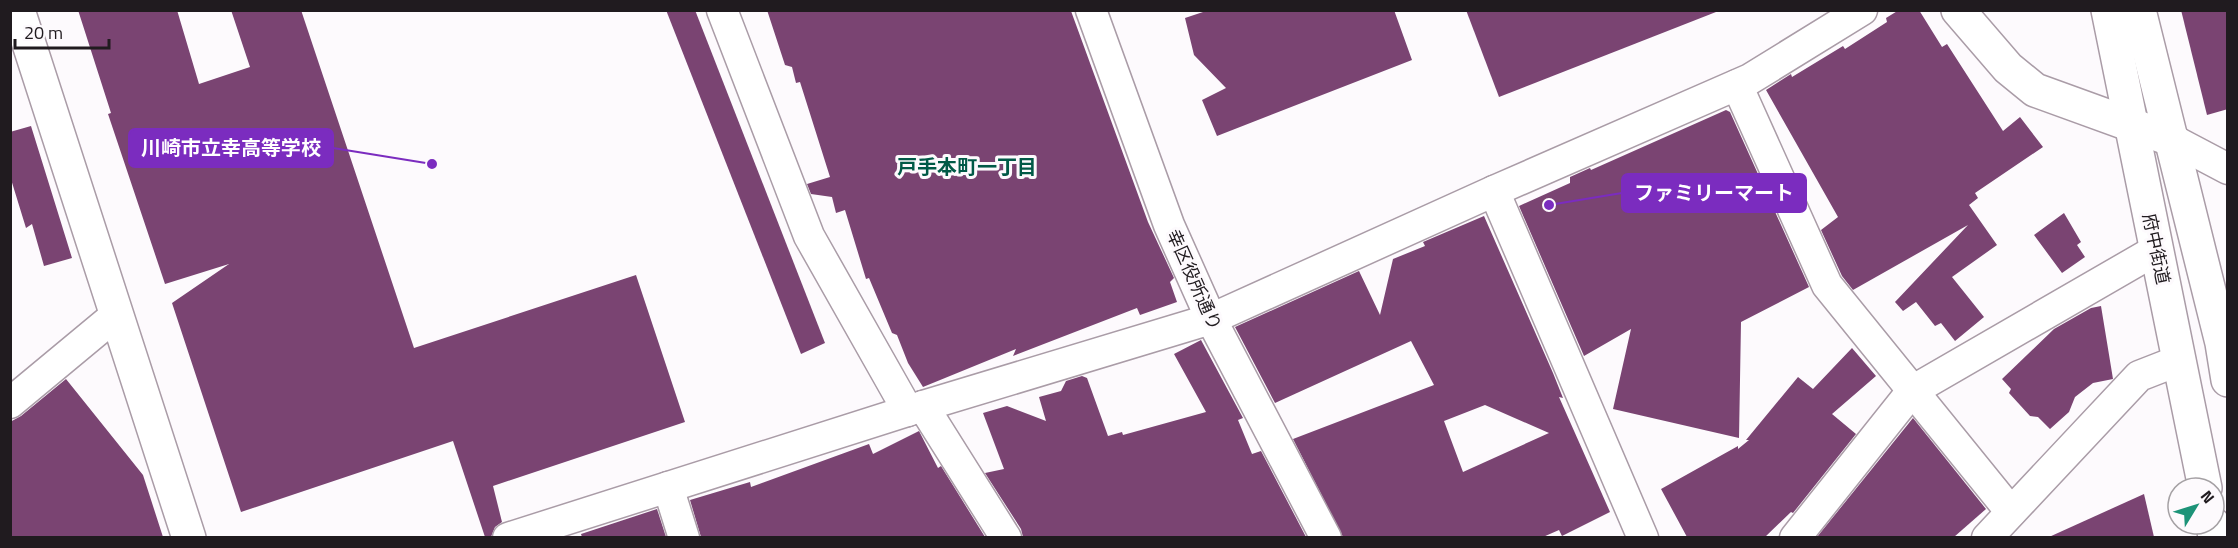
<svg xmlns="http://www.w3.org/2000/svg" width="2238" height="548" font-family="'Titillium Web','Noto Sans JP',sans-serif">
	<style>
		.building { fill: #7a4472; fill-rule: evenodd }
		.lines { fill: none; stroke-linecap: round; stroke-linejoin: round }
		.street-casing { stroke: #aa9ca7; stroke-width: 33 }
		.secondary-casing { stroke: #aa9ca7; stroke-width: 36 }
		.highway-casing { stroke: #aa9ca7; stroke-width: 36 }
		.street { stroke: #fff; stroke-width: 30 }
		.secondary { stroke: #fff; stroke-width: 33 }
		.highway { stroke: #fff; stroke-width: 33 }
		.labels { text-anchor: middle; stroke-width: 6; stroke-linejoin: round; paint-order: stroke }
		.street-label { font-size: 18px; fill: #201b1f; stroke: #fdfafd }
		.neighbourhood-label { font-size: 20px; font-weight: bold; fill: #015a47; stroke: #fdfafd }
		.leader { fill: none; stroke: #7b2cbf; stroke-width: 2 }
		.callout-dot { fill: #7b2cbf; stroke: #fdfafd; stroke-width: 2 }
		.callout { fill: #7b2cbf; stroke: #7b2cbf; stroke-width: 2 }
		.callout-label { font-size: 20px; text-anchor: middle; font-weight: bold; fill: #fff }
	</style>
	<rect width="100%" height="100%" fill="#fdfafd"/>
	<g class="building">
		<path d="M78 10H177L199 84 250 67 231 10H301L414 348 636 275 685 422 493 486 502 522 495 527 491 537H485L453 441 241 512 172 303 229 264 165 284 108 114 111 113Z"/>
		<path d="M666 10H695L825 343 801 354Z"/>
		<path d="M767 10 1071 11 1148 222 1174 278 1170 282 1177 302 1140 315 1137 308 1013 356 1016 349 923 387 908 363 897 335 892 333 869 278 866 279 845 210 836 213 832 197 811 194 807 184 830 177 800 82 796 83 792 67 785 65Z"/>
		<path d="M1209 10H1394L1412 60 1217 136 1202 100 1226 88 1194 55 1185 18Z"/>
		<path d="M1466 10H1715L1716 12 1499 97Z"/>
		<path d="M1899 10H1919L1942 47 1947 44 2003 131 2020 117 2043 147 1975 193 1978 198 1969 205 1997 245 1952 277 1984 317 1955 341 1941 323 1935 326 1916 302 1903 311 1895 302 1968 225 1853 290 1842 276 1821 230 1838 217 1766 90 1791 74 1792 77 1843 46 1845 49 1887 22 1886 18Z"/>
		<path d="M2181 10H2228V109L2207 115Z"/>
		<path d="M1726 110 1730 112 1809 287 1741 322 1739 438 1613 409 1631 329 1584 356 1519 206 1570 183V177L1590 168 1591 170Z"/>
		<path d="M31 126 72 258 44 266 32 224 26 228 10 176V132Z"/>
		<path d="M2064 213 2081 242 2077 245 2085 257 2062 273 2034 235Z"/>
		<path d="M1484 216 1553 373 1563 398 1559 397 1610 512 1562 536 1559 530 1543 537H1343L1293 439 1434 385 1411 341 1275 403 1235 327 1359 271 1380 315 1393 259 1425 246 1423 242ZM1485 405 1549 433 1463 472 1444 421Z"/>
		<path d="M2101 306 2113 379 2093 383 2075 397 2069 412 2050 429 2038 417 2030 416 2009 393 2011 389 2002 379 2054 329 2091 308Z"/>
		<path d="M1201 340 1243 418 1238 420 1252 454 1261 451 1306 537H1023L1021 529 985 473 1004 469 983 413 1007 406 1046 421 1039 397 1061 391 1066 381 1082 376 1087 378 1108 436 1122 432 1123 435 1206 412 1174 354Z"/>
		<path d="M1852 348 1876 376 1832 414 1856 434 1793 513 1791 512 1765 537H1687L1661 489 1738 446V449L1749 440H1746L1798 377 1813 389Z"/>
		<path d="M66 379 143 475 163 537H10V422L21 416Z"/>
		<path d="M1913 418 1986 509 1954 537H1817Z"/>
		<path d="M919 431 938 468 941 466 985 537H701L690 500 750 482 751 487 869 444 873 454Z"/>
		<path d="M2144 494 2154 537H2049Z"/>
		<path d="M657 509 666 537H582L581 534Z"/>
	</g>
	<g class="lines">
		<g class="street-casing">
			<g id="street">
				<path d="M722 10 809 236 908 411"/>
				<path d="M1091 10 1169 225 1211 319 1326 538"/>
				<path d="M1737 85 1827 285 2011 512"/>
				<path d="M2173 140 2228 169"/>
				<path d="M1494 191 1643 538"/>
				<path d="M10 403 116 315"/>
				<path d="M923 406 1006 538"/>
				<path d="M668 487 684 538"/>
				<path d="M508 538 923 406 1211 319 1494 191 1750 79 1862 10"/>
				<path d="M1795 538 1912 391 2156 250"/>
				<path d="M1987 538 2139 376 2180 360"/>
			</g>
		</g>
		<g class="secondary-casing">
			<g id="secondary">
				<path d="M18 10 189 538"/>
				<path d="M1958 10 2008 68 2035 90 2173 140"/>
			</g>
		</g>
		<g class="highway-casing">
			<g id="highway">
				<path d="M2108 10 2205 488"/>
				<path d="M2139 10 2222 343 2228 380"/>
				<path d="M2213 524 2215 538"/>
			</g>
		</g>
		<use href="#street" class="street"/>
		<use href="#secondary" class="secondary"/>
		<use href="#highway" class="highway"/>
	</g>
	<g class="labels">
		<g class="street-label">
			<text transform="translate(2156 249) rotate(78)" y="6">府中街道</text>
			<text transform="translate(1194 280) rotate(66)" y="6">幸区役所通り</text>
		</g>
		<g class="neighbourhood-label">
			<text x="967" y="174">戸手本町一丁目</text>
		</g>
	</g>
	<path class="leader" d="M432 164L333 148M1549 205L1622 193"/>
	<g class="callout-dot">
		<circle cx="432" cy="164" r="6"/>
		<circle cx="1549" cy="205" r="6"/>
	</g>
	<g class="callout">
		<rect x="129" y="129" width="204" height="38" rx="6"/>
		<rect x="1622" y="174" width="184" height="38" rx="6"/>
	</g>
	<g class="callout-label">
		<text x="231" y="155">川崎市立幸高等学校</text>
		<text x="1714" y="200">ファミリーマート</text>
	</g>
	<rect width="2238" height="548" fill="none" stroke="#201b1f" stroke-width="24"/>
	<g transform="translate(2196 506) rotate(52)"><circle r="28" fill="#fdfafd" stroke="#a5a1a4" stroke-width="1.5"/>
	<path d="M0-4.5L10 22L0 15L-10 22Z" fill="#1d9378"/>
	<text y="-9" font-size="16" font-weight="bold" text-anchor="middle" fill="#201b1f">N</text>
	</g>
	<path d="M15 39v9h94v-9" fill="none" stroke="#201b1f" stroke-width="3"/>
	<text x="24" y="39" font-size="18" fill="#201b1f" stroke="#fdfafd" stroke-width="4.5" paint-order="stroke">20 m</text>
</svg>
